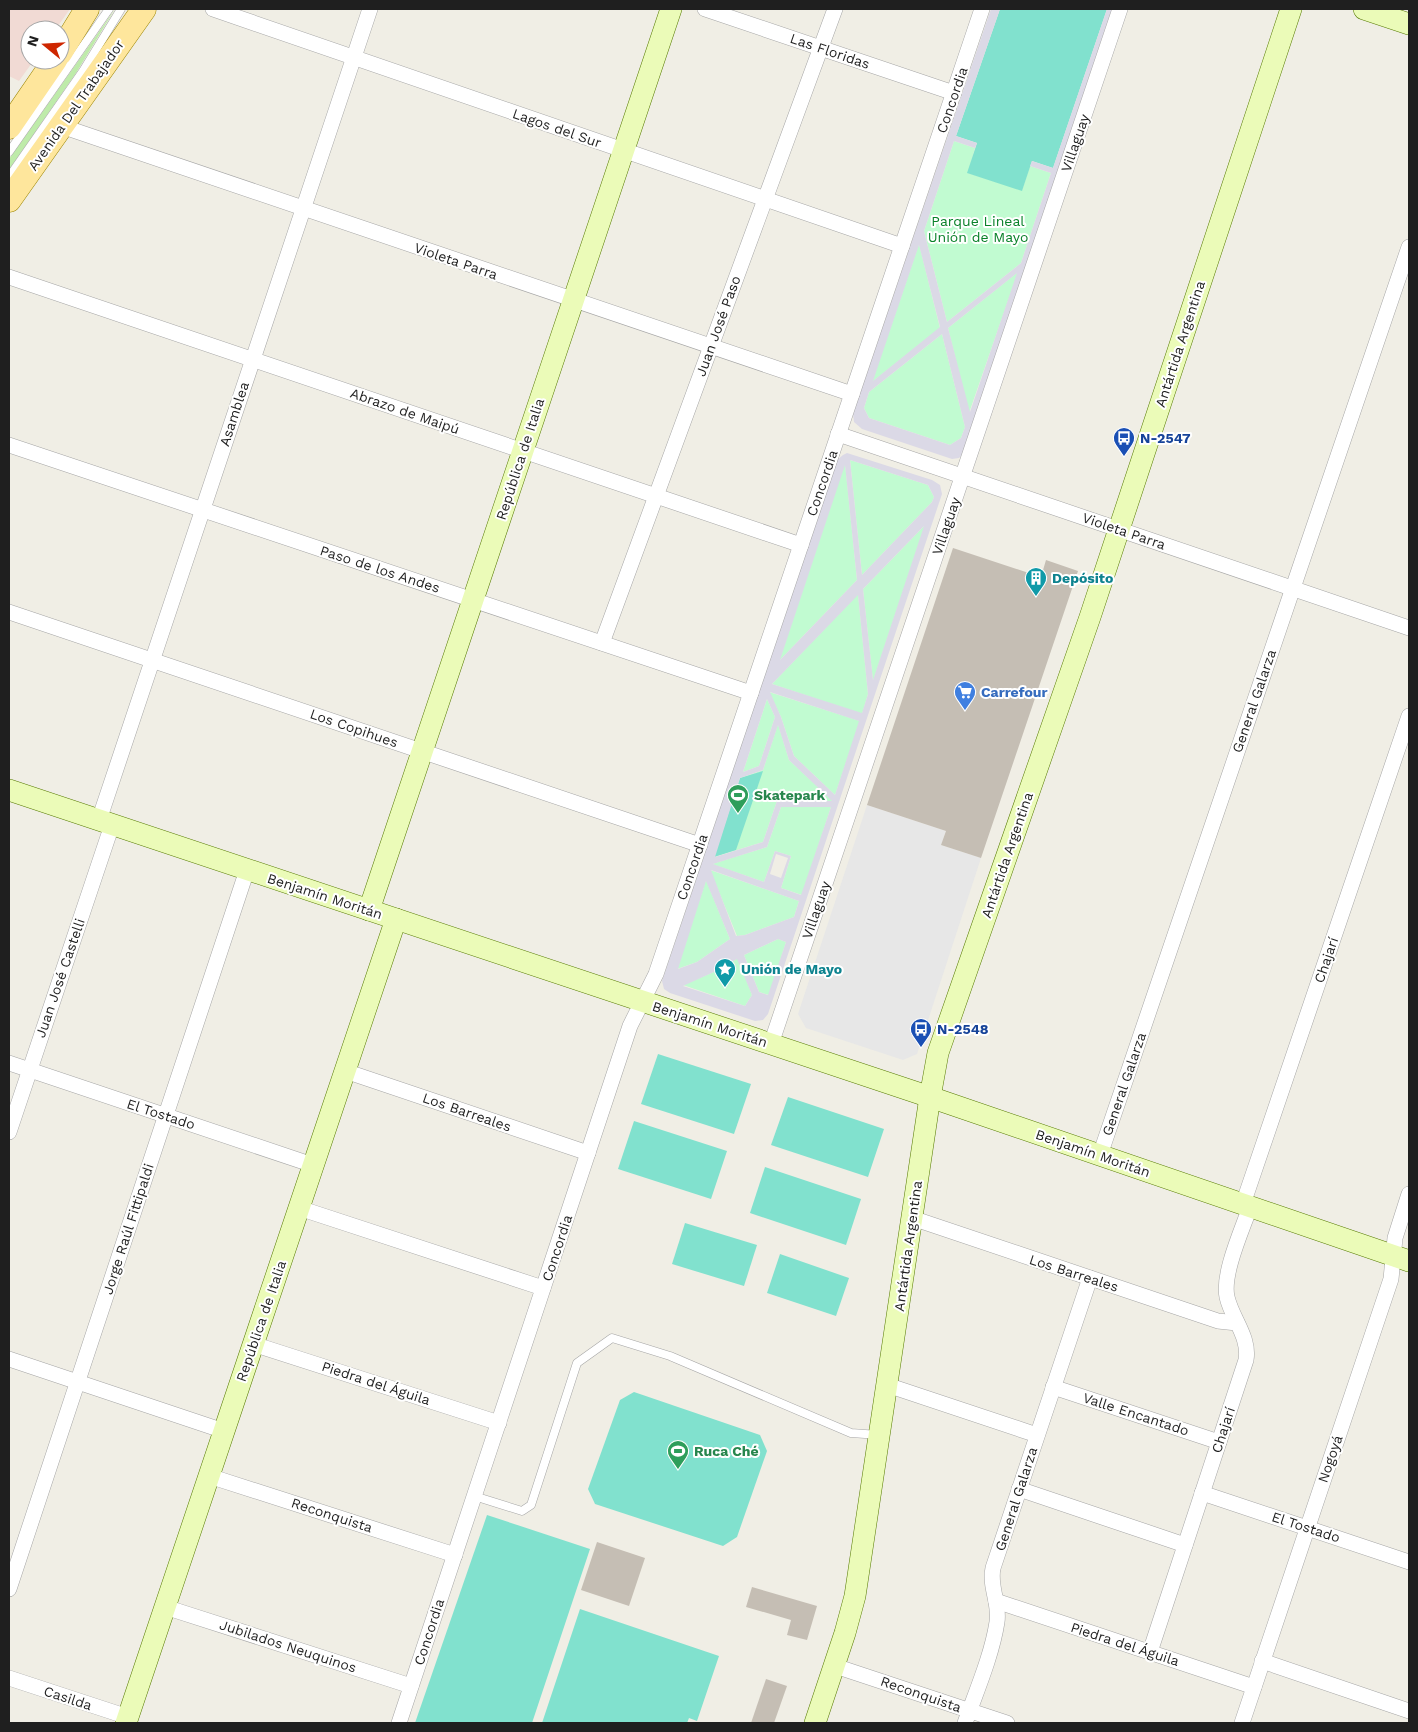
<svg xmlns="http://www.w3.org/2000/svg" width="1418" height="1732" font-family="'Work Sans',sans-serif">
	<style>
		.commercial { fill: #f1dad4 }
		.grass { fill: #beebaa }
		.park { fill: #c1fbd1 }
		.pitch { fill: #81e1ce }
		.parking { fill: #e7e7e7 }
		.plaza { fill: #dbd9e6; fill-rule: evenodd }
		.building { fill: #c5beb4 }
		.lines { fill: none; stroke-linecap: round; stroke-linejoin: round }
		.lane-casing { stroke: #a6a6a6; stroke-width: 9 }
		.street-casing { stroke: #a6a6a6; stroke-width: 16 }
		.secondary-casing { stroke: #567a02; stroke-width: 22 }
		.primary-casing { stroke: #9a8400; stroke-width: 25 }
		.lane { stroke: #fff; stroke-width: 8 }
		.street { stroke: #fff; stroke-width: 15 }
		.secondary { stroke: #ebfbb8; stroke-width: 21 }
		.primary { stroke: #fee69c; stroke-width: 24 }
		.labels { text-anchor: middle; stroke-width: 4; stroke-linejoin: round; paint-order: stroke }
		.street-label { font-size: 14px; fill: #1f1f1f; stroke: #fff }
		.park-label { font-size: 14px; fill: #098129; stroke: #fff }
		.transit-label { font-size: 14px; font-weight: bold; fill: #164399; stroke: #fff; text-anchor: start }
		.culture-label { font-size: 14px; font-weight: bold; fill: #0d838f; stroke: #fff; text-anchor: start }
		.shop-label { font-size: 14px; font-weight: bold; fill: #366cbe; stroke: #fff; text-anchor: start }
		.leisure-label { font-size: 14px; font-weight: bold; fill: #27864d; stroke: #fff; text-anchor: start }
	</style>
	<rect width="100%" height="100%" fill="#f0eee5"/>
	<path class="commercial" d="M9 9H70L55 30H30V60H34L19 81 9 76Z"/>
	<path class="grass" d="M115 9 76 73 9 170V159Z"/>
	<g class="park">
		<path d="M954 141 975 148 968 173 1022 190 1030 166 1051 173 1021 263 947 322 924 231Z"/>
		<path d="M919 244 940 328 872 382Z"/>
		<path d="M1018 272 969 413 948 328Z"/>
		<path d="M942 334 965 427 961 438 950 445 869 418 864 408 869 392Z"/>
		<path d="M850 460 928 485 934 497 932 502 862 575Z"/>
		<path d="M845 463 857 580 779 661Z"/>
		<path d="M925 525 873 681 863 589Z"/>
		<path d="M858 594 868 694 862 714 772 684Z"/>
		<path d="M769 692 860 721 835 795 794 756 781 717Z"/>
		<path d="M767 699 775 717 759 766 743 772Z"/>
		<path d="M778 724 789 760 833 801H777L763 842 714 857 740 778 763 770Z"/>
		<path d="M781 807H831L802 895 781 888 791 856 775 851 764 882 712 864 767 847Z"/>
		<path d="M710 870 799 901 794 917 745 935 737 936Z"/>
		<path d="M706 880 730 939 697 962 677 969Z"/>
		<path d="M778 939 786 942 769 995 759 992 744 955Z"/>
		<path d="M738 958 752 995 745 1006 683 985 716 971Z"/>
	</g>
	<g class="pitch">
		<path d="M1000 9H1107L1053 168 1032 161 1022 191 967 173 977 143 956 136Z"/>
		<path d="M763 771 736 850 714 857 740 778Z"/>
		<path d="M658 1054 751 1084 734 1134 641 1104Z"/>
		<path d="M788 1097 884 1129 868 1177 771 1145Z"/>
		<path d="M634 1121 727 1151 711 1199 618 1169Z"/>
		<path d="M765 1167 861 1199 846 1245 750 1213Z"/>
		<path d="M685 1223 757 1245 744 1286 672 1264Z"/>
		<path d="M780 1254 849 1278 836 1316 767 1293Z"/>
		<path d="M634 1392 760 1435 767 1451 737 1537 723 1546 595 1504 588 1489 620 1400Z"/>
		<path d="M487 1515 590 1549 532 1723H415Z"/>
		<path d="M580 1609 719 1656 697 1721 689 1718 687 1723H542Z"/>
	</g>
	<path class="parking" d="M867 805 946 831 941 845 981 858 917 1054 903 1060 806 1028 798 1014Z"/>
	<g class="plaza">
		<path d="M991 9H1000L956 136 977 143 975 148 954 141 924 231 947 322 1021 263 1051 173 1030 166 1032 161 1053 168 1107 9H1112L963 454 959 458 952 459 862 429 854 422 853 414ZM919 245 940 327 873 381ZM1017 273 970 412 948 328ZM942 334 965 427 961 438 950 445 869 418 864 408 869 392Z"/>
		<path d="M847 453 932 480 940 485 942 494 768 1014 763 1020 755 1021 670 993 664 989 662 981 837 460 843 455ZM850 460 928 485 934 497 932 502 862 575ZM845 465 857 580 780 660ZM924 526 873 680 863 589ZM858 595 868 694 862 713 772 684ZM770 692 859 721 835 795 794 756 781 717ZM767 699 775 717 759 766 743 772ZM778 725 789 760 832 801H777L763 842 715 857 740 778 763 770ZM781 807H831L801 895 781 888 791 856 775 851 764 882 713 864 767 847ZM776 854 788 858 781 878 770 874ZM711 870 799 901 794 917 745 935 736 936ZM706 881 730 939 697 962 678 969ZM778 939 786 942 768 995 759 992 744 955ZM737 959 752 995 745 1006 683 986 716 971Z"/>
	</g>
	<g class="building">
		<path d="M953 548 1041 577 1046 560 1078 571 981 858 941 845 946 831 867 805Z"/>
		<path d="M597 1542 645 1558 629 1606 581 1590Z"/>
		<path d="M752 1587 817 1606 807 1640 787 1635 791 1620 746 1607Z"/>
		<path d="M766 1679 787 1686 774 1723H751Z"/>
	</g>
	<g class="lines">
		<g class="lane-casing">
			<g id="lane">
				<path d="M9 152 109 9"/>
				<path d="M9 177 83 71 121 9"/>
				<path d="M474 1496 522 1511 531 1505 577 1363 612 1338 670 1356 851 1433 879 1435"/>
			</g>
		</g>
		<g class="street-casing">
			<g id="street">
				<path d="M213 9 902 246"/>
				<path d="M705 9 954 93"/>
				<path d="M61 126 852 394"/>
				<path d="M9 277 801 545"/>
				<path d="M838 434 1409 628"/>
				<path d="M9 445 751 693"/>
				<path d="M9 612 700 845"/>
				<path d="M602 643 835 9"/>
				<path d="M99 820 370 9"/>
				<path d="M771 1044 1120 9"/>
				<path d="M9 1063 313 1165"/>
				<path d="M345 1071 588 1153"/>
				<path d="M9 1132 112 825"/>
				<path d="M1100 1155 1409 247"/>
				<path d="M1243 1204 1409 716"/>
				<path d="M299 1208 543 1288"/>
				<path d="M912 1218 1218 1321 1237 1323"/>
				<path d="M253 1344 499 1423"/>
				<path d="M9 1359 224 1431"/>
				<path d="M887 1385 1037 1435"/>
				<path d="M1053 1387 1219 1442"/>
				<path d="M209 1476 455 1555"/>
				<path d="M1019 1489 1185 1545"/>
				<path d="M1202 1493 1409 1562"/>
				<path d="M9 1589 247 870"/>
				<path d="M996 1601 1254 1687"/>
				<path d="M165 1607 411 1686"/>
				<path d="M1150 1652 1246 1360C1250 1337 1232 1319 1227 1297 1222 1274 1242 1230 1250 1207"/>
				<path d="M1262 1661 1409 1711"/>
				<path d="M835 1666 1007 1723"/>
				<path d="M9 1678 128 1717"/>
				<path d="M399 1723 630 1026 656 974 982 9"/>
				<path d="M965 1723C976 1692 992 1655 997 1622 1000 1603 989 1587 993 1568L1090 1278"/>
				<path d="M1242 1723 1391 1279 1395 1238 1409 1194"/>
			</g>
		</g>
		<g class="secondary-casing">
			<g id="secondary">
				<path d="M1364 9 1409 24"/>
				<path d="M9 790 930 1097 1409 1261"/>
				<path d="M369 910 671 9"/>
				<path d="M126 1723 396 919"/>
				<path d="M815 1723 845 1633 855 1596 930 1097 938 1053 1090 617 1291 9"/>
			</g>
		</g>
		<g class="primary-casing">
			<g id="primary">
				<path d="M60 53 87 9"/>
				<path d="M9 127 55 60"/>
				<path d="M9 200 144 9"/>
			</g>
		</g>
		<use href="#lane" class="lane"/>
		<use href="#street" class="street"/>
		<use href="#secondary" class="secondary"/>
		<use href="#primary" class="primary"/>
	</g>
	<defs>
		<g id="bus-pin" transform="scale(1.125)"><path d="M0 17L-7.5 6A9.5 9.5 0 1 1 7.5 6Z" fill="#1a4fb4" stroke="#fff"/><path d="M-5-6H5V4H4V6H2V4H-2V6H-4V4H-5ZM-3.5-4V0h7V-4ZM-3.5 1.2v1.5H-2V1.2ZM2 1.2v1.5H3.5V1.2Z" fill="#fff"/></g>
		<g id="building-pin" transform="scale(1.125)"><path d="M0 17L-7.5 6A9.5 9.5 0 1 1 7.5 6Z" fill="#0f9aa8" stroke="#fff"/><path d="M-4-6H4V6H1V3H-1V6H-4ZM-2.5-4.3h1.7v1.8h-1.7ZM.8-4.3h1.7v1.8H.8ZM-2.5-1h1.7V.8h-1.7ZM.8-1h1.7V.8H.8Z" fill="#fff"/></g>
		<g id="supermarket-pin" transform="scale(1.125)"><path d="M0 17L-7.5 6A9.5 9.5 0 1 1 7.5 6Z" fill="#3f7fe0" stroke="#fff"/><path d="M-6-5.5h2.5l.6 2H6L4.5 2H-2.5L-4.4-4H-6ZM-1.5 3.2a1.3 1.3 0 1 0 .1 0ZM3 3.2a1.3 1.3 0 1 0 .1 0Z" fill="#fff"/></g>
		<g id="stadium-pin" transform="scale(1.125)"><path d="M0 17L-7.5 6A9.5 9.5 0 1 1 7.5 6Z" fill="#2e9e5b" stroke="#fff"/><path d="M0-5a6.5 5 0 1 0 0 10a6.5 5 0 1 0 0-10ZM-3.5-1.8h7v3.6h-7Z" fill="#fff"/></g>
		<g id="sight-pin" transform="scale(1.125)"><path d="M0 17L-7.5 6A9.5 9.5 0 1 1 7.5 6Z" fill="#0f9aa8" stroke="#fff"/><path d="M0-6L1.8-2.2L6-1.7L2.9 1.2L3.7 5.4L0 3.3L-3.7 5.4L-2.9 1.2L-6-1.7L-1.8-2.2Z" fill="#fff"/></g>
	</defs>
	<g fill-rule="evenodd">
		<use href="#bus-pin" x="1124" y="438"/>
		<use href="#building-pin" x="1036" y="578"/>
		<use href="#supermarket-pin" x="965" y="692"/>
		<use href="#stadium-pin" x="738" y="795"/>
		<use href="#sight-pin" x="725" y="969"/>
		<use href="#bus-pin" x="921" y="1029"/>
		<use href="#stadium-pin" x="678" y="1451"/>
	</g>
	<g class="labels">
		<g class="street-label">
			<text transform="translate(830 51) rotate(19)" y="5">Las Floridas</text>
			<text transform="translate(952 100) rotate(-71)" y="5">Concordia</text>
			<text transform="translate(76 105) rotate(-55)" y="5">Avenida Del Trabajador</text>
			<text transform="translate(557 128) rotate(19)" y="5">Lagos del Sur</text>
			<text transform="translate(1075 143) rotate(-71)" y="5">Villaguay</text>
			<text transform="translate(456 261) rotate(19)" y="5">Violeta Parra</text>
			<text transform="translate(718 326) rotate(-70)" y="5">Juan José Paso</text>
			<text transform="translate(1180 344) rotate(-72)" y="5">Antártida Argentina</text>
			<text transform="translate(405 411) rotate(19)" y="5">Abrazo de Maipú</text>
			<text transform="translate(234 414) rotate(-72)" y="5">Asamblea</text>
			<text transform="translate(520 459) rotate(-72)" y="5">República de Italia</text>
			<text transform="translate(822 483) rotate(-71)" y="5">Concordia</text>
			<text transform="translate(946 526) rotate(-71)" y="5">Villaguay</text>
			<text transform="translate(1124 531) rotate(19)" y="5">Violeta Parra</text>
			<text transform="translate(380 569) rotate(18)" y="5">Paso de los Andes</text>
			<text transform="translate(1254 701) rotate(-71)" y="5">General Galarza</text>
			<text transform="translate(354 728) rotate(19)" y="5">Los Copihues</text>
			<text transform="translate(1007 855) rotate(-71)" y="5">Antártida Argentina</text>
			<text transform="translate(692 867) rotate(-71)" y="5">Concordia</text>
			<text transform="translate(325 896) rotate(18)" y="5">Benjamín Moritán</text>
			<text transform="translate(816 910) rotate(-71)" y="5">Villaguay</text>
			<text transform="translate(1326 960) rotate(-71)" y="5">Chajarí</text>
			<text transform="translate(60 978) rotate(-71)" y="5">Juan José Castelli</text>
			<text transform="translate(710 1024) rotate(18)" y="5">Benjamín Moritán</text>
			<text transform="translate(1124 1084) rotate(-71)" y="5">General Galarza</text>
			<text transform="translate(467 1112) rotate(19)" y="5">Los Barreales</text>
			<text transform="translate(161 1114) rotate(18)" y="5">El Tostado</text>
			<text transform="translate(1093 1153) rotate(19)" y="5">Benjamín Moritán</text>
			<text transform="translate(128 1229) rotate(-72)" y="5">Jorge Raúl Fittipaldi</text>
			<text transform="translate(908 1246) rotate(-82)" y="5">Antártida Argentina</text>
			<text transform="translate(557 1248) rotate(-72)" y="5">Concordia</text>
			<text transform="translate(1074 1273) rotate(18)" y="5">Los Barreales</text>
			<text transform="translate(261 1321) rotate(-71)" y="5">República de Italia</text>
			<text transform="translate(376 1383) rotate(18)" y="5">Piedra del Águila</text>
			<text transform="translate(1136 1414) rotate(18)" y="5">Valle Encantado</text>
			<text transform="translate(1223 1430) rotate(-72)" y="5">Chajarí</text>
			<text transform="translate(1330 1459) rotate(-71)" y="5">Nogoyá</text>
			<text transform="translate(1016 1499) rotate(-72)" y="5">General Galarza</text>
			<text transform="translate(332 1515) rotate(18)" y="5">Reconquista</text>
			<text transform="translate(1306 1527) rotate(18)" y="5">El Tostado</text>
			<text transform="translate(429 1632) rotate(-72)" y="5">Concordia</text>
			<text transform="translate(1125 1644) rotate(18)" y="5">Piedra del Águila</text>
			<text transform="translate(288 1646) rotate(18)" y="5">Jubilados Neuquinos</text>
			<text transform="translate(921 1694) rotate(19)" y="5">Reconquista</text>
			<text transform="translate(68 1698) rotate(18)" y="5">Casilda</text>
		</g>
		<g class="park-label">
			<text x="978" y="226">Parque Lineal<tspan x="978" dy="16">Unión de Mayo</tspan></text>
		</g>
		<g class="transit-label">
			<text x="1140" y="443">N-2547</text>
			<text x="937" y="1034">N-2548</text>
		</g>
		<g class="culture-label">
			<text x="1052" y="583">Depósito</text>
			<text x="741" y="974">Unión de Mayo</text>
		</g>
		<g class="shop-label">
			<text x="981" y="697">Carrefour</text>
		</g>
		<g class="leisure-label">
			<text x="754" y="800">Skatepark</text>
			<text x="694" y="1456">Ruca Ché</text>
		</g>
	</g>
	<rect width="1418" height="1732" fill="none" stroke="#1f1f1f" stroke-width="20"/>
	<g transform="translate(45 45) rotate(288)"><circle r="24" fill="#ffffff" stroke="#a5a5a5"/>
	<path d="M0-4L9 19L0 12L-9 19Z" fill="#ce2600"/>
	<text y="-8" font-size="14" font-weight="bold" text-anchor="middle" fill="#1f1f1f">N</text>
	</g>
</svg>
